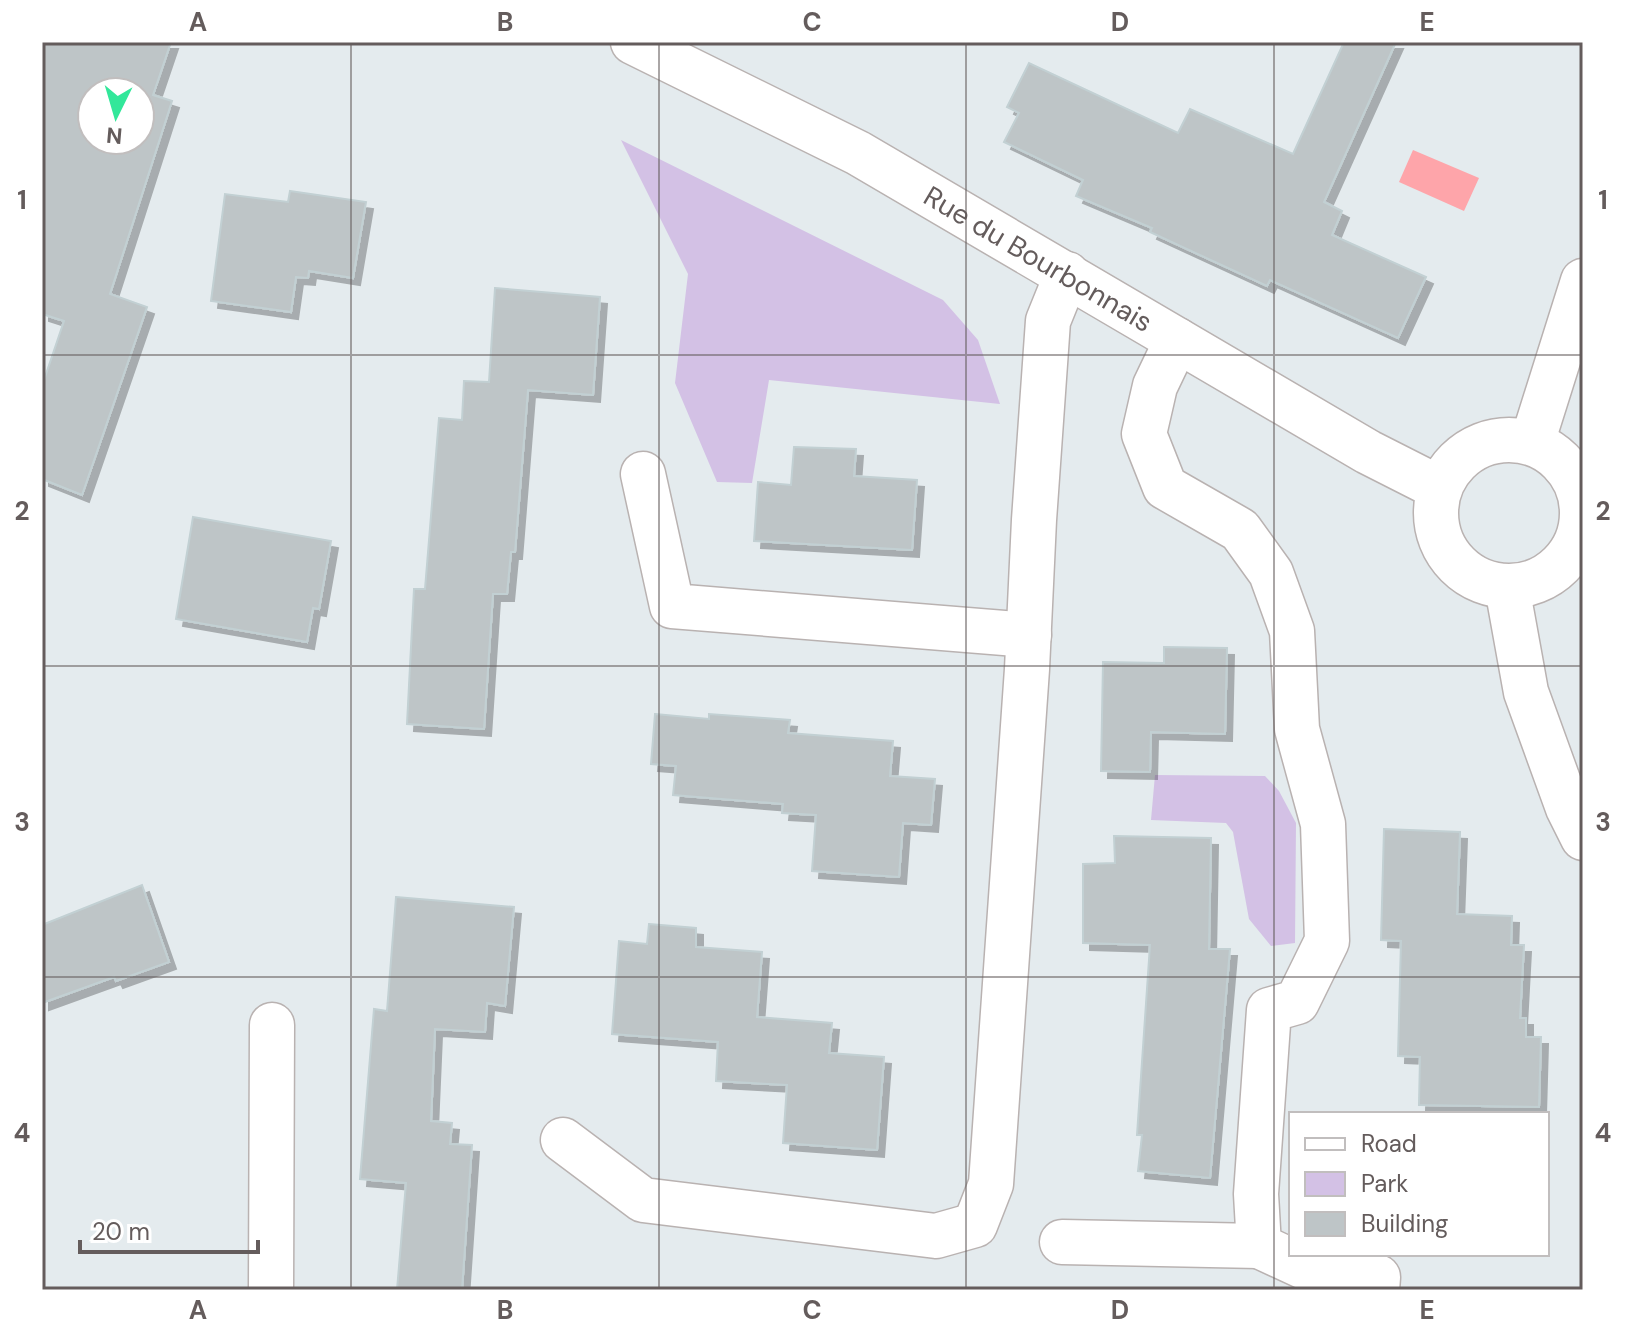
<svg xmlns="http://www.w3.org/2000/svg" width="1625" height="1332" font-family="'DM Sans',sans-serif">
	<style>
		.green { fill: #d3c1e5 }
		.water { fill: #fea5aa }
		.building { fill: #bec5c7; stroke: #c2d0d3; stroke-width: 2; fill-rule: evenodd; filter: url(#shadow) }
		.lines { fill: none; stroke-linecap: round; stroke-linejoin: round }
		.minor-casing { stroke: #b9b2b1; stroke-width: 47 }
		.tertiary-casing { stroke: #b9b2b1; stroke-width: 47 }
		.minor { stroke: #fff; stroke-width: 44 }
		.tertiary { stroke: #fff; stroke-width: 44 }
		.grid { fill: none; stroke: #645c5c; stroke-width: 2; stroke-opacity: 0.55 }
		.labels { text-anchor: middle; stroke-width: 8; stroke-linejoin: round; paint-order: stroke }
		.street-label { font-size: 28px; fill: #645c5c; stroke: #fff }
		.neatline { fill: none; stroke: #645c5c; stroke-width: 3 }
		.grid-label { font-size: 26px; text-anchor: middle; font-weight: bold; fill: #645c5c }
	</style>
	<defs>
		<filter id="shadow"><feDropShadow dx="7" dy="7" stdDeviation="0" flood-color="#0004"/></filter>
	</defs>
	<rect width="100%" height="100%" fill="#e4ebee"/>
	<g class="green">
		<path d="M621 140 943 300 978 340 1000 404 769 380 752 483 717 482 675 383 688 274Z"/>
		<path d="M1155 775 1265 776 1279 791 1296 823 1295 943 1271 946 1249 919 1233 832 1226 823 1151 820Z"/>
	</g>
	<path class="water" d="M1413 150 1479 178 1464 211 1399 182Z"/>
	<g class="building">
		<path d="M42 42H171L153 95 172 101 110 294 147 307 82 495 42 479V386L64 321 42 314ZM92 92H140V140H92Z"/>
		<path d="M1344 42H1396L1324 202 1342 211 1332 235 1426 277 1398 338 1270 280 1267 286 1150 232 1152 228 1076 196 1083 180 1004 142 1019 113 1007 107 1029 63 1178 133 1190 109 1293 154Z"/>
		<path d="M290 191 366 202 353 278 309 271 308 278 296 277 291 312 211 301 225 194 288 202Z"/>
		<path d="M495 288 600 297 593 395 528 390 515 552H511L507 594H493L484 729 407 724 414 589H425L439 418 462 420 464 381 489 382Z"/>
		<path d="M794 447 856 449 854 476 917 480 912 550 754 541 758 482 791 485Z"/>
		<path d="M193 517 331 541 319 609 313 608 307 642 176 619Z"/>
		<path d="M1164 647 1227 648 1225 734 1151 732 1150 772 1101 771 1103 662 1164 663Z"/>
		<path d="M655 714 709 719V714L790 720 788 733 893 741 890 776 935 779 931 825 903 823 899 877 812 871 816 815 782 813 783 804 673 795 676 766 651 764Z"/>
		<path d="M1384 829 1460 832 1457 914 1512 916 1511 945H1524L1520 1018H1526V1037H1541L1539 1107 1419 1105 1420 1057 1398 1056 1401 941 1381 940Z"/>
		<path d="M1114 836 1211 838 1209 949H1230L1210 1178 1138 1171 1142 1135H1137L1150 945 1083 943V864L1115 863Z"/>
		<path d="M142 885 169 962 116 981 114 977 42 1003V925Z"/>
		<path d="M396 897 514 907 505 1006 487 1003 485 1032 435 1029 431 1121 452 1123 450 1144 472 1145 462 1290H397L406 1183 360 1179 374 1009 387 1011Z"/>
		<path d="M649 924 696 928V947L762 952 757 1017 832 1023 829 1053 884 1057 877 1150 783 1143 787 1085 716 1081 718 1042 612 1034 619 941 647 944Z"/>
	</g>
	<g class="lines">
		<g class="minor-casing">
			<g id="minor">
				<path id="s1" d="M633 42 858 153 1368 452 1439 488"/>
				<path d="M1177 340 1155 386 1144 434 1165 487 1240 530 1271 573 1292 631 1297 729 1323 824 1327 941 1297 1002 1269 1010 1256 1194 1259 1246 1326 1277H1378L1377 1290"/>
				<path d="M643 474 672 606 1029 635"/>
				<path d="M1580 533 1583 534"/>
				<path d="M563 1140 643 1200 936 1236 975 1225 991 1184 1027 669 1034 520 1048 321 1067 274"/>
				<path d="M1062 1242 1259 1246"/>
				<path d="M271 1290 272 1025"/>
			</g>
		</g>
		<g class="tertiary-casing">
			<g id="tertiary">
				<circle cx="1509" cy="513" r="73"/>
				<path d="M1532 443 1583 281"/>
				<path d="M1507 587 1526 692 1568 808 1583 838"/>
			</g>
		</g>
		<use href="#minor" class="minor"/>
		<use href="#tertiary" class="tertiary"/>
	</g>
	<path class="grid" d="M351 42V1290M659 42V1290M966 42V1290M1274 42V1290M42 355H1583M42 666H1583M42 977H1583"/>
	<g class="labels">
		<g class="street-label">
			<text dy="10" stroke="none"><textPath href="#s1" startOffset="460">Rue du Bourbonnais</textPath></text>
		</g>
	</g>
	<rect width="1625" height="1332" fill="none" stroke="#ffffff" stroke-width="88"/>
	<rect x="1289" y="1112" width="260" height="144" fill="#ffffff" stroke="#c1bebe" stroke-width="2"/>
	<rect x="1305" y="1138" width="40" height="12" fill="#ffffff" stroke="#c1bebe" stroke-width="2"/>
	<text x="1361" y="1152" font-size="24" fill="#645c5c">Road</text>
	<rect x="1305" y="1172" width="40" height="24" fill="#d3c1e5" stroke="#c1bebe" stroke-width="2"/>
	<text x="1361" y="1192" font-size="24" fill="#645c5c">Park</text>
	<rect x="1305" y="1212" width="40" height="24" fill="#bec5c7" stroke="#c1bebe" stroke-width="2"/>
	<text x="1361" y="1232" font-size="24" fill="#645c5c">Building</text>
	<g transform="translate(116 116) rotate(185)"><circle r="38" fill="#ffffff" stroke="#c1bebe" stroke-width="2"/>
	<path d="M0-6L14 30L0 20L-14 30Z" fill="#32e79a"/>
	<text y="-12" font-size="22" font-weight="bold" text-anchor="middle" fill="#645c5c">N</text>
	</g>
	<path d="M80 1240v12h178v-12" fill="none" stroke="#645c5c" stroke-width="4"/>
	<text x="92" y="1240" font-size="24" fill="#645c5c" stroke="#ffffff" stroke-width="6" paint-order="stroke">20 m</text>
	<rect x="44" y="44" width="1537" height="1244" class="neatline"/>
	<g class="grid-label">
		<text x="198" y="31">A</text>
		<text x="505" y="31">B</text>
		<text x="812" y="31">C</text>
		<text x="1120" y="31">D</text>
		<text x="1427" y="31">E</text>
		<text x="22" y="209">1</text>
		<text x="1603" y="209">1</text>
		<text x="22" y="520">2</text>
		<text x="1603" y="520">2</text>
		<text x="22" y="831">3</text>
		<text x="1603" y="831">3</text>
		<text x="22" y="1142">4</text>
		<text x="1603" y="1142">4</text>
		<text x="198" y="1319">A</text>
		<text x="505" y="1319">B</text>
		<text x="812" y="1319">C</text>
		<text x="1120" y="1319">D</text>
		<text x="1427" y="1319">E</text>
	</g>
</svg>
